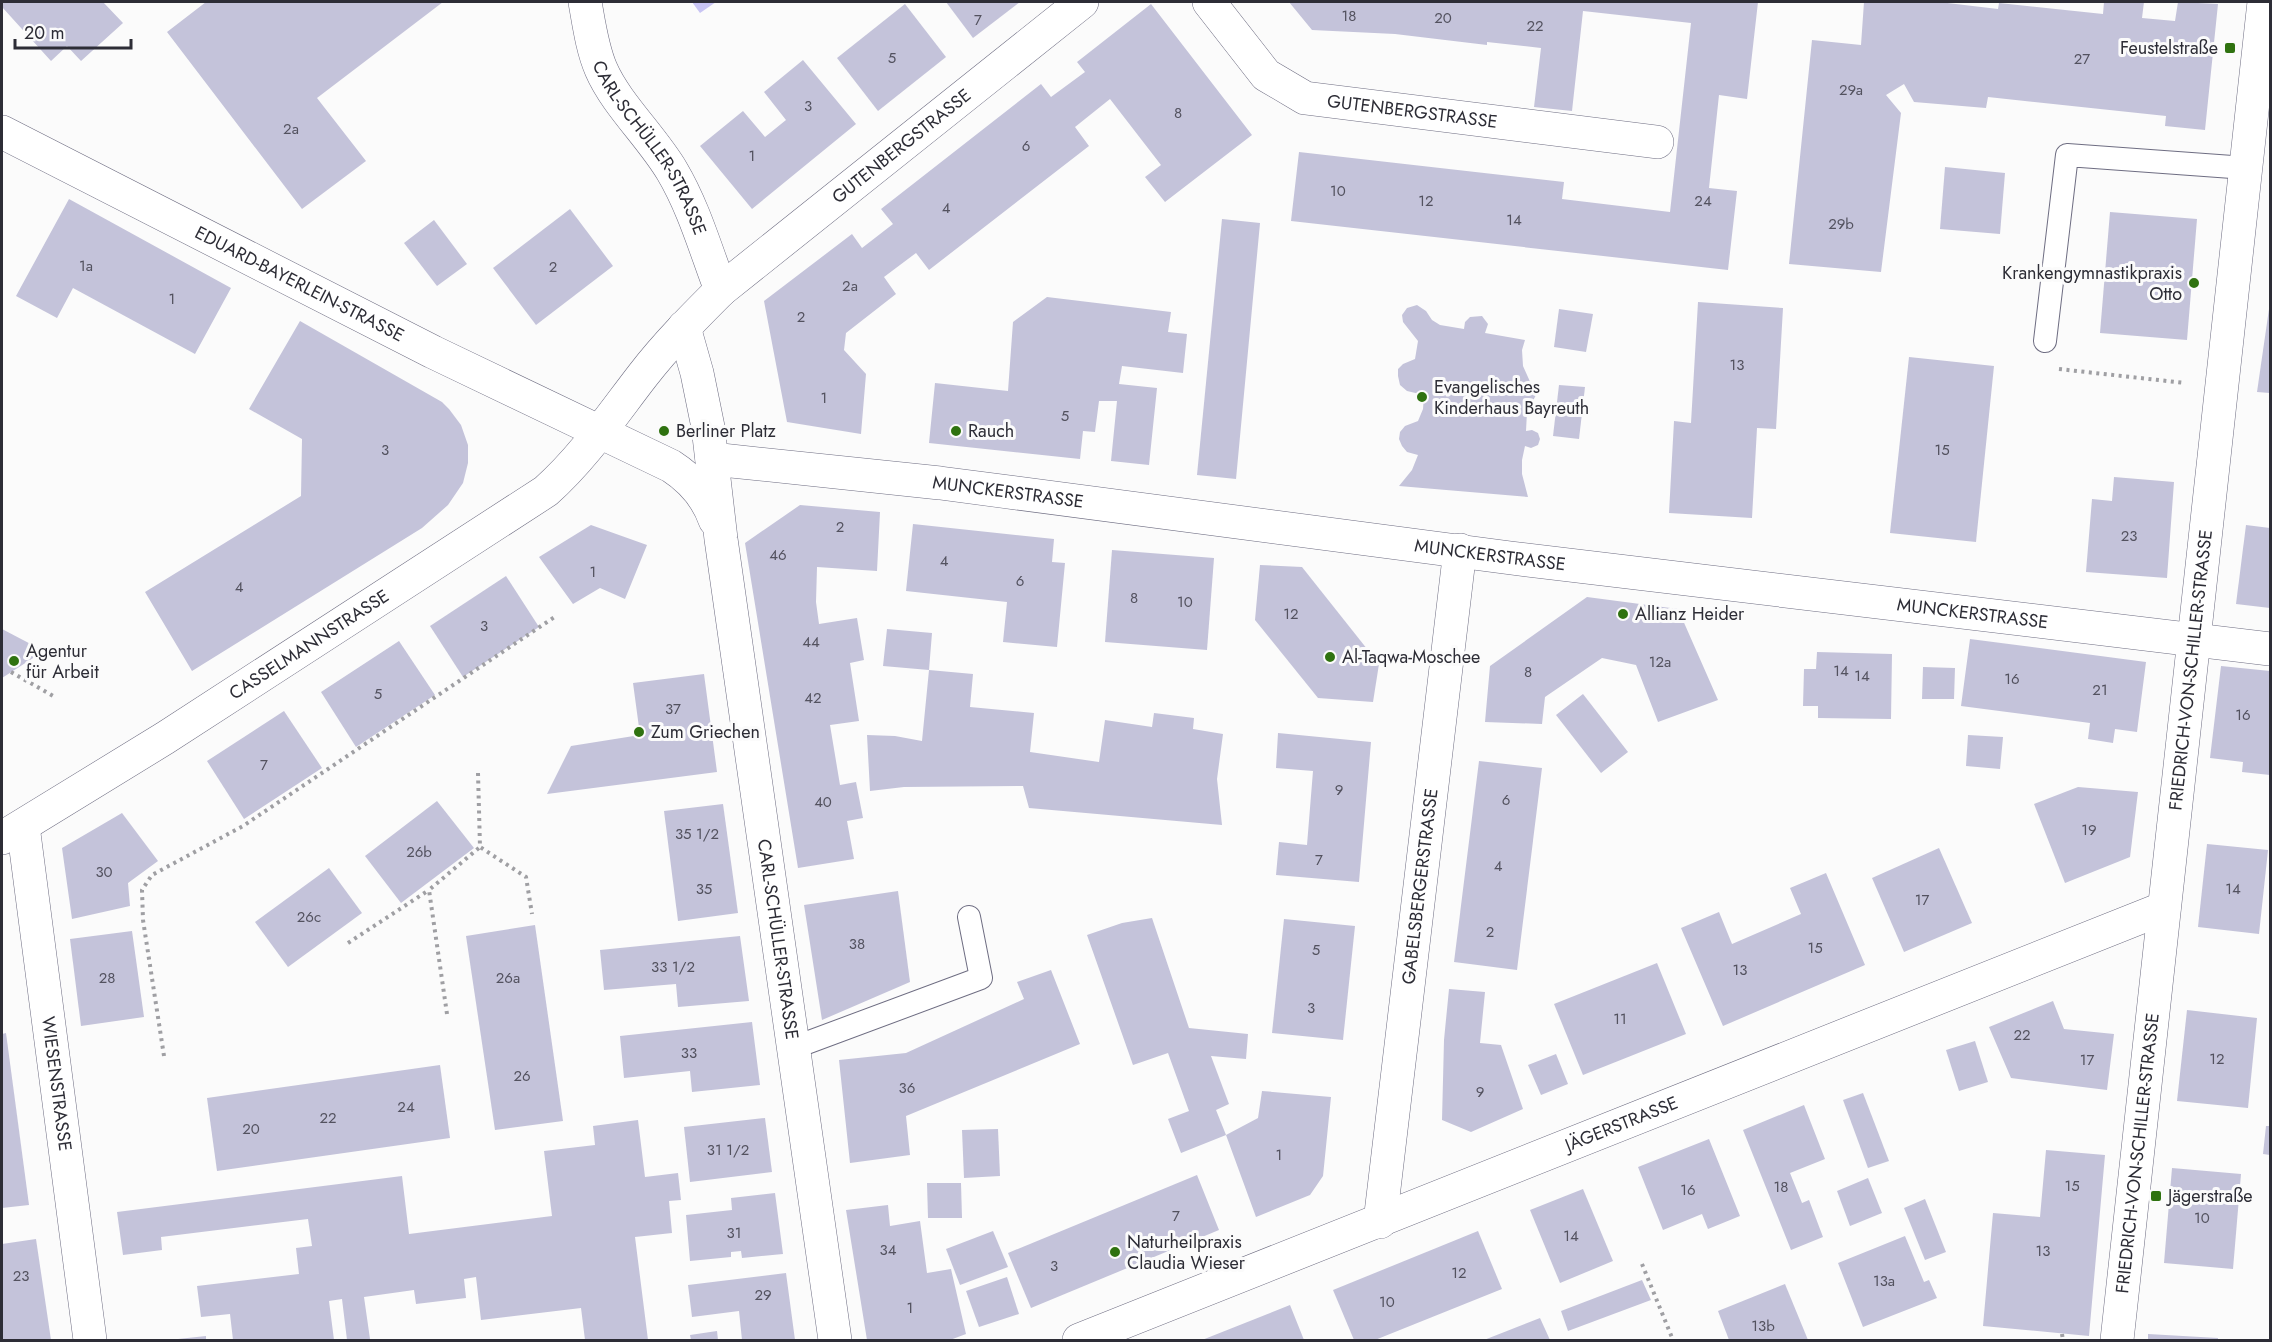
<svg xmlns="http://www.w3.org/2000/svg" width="2272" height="1342" font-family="Jost,sans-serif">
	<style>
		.green { fill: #c8c4f3 }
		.building { fill: #c4c3da }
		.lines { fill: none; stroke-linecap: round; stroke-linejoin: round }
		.service-casing { stroke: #6e6d82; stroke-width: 24 }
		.minor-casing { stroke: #6e6d82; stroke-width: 34 }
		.tertiary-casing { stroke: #6e6d82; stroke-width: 34 }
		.path { stroke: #9f9fa3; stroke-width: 4; stroke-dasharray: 3 4.5; stroke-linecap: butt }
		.service { stroke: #fff; stroke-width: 22 }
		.minor { stroke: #fff; stroke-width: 33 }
		.tertiary { stroke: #fff; stroke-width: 33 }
		.poi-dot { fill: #2f7210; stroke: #fbfbfb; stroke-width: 2 }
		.labels { text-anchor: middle; stroke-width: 6; stroke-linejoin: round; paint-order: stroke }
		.number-label { font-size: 15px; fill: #53525f }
		.poi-label { font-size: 18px; fill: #2d2d36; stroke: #fbfbfb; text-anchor: start }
		.street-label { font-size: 18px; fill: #2d2d36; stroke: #fbfbfb }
	</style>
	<rect width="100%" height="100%" fill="#fbfbfb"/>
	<path class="green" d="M692 2H716L700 13Z"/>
	<g class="building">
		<path d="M2 2H103L123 23 81 61 67 46 51 61 2 7Z"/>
		<path d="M206 2H443L317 98 366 161 302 209 167 32Z"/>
		<path d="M946 2H1020L973 38Z"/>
		<path d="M1289 2H1758L1747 99 1719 95 1709 188 1737 191 1728 270 1291 221 1299 152 1564 182 1562 199 1670 212 1691 23 1583 11 1572 111 1534 107 1541 48 1487 42V45L1395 34 1312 30Z"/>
		<path d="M1864 2H1939L1998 9 1999 3 2103 14 2104 2H2144L2142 18 2175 21 2178 2 2218 4 2205 130 2165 126 2166 116 1988 97 1986 108 1914 102 1904 84 1886 95 1901 113 1881 272 1789 264 1812 40 1861 45Z"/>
		<path d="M905 4 946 57 878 111 837 58Z"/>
		<path d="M1151 4 1252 135 1165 202 1145 177 1161 165 1110 99 1075 127 1089 146 929 270 916 253 884 277 896 294 846 333 844 350 866 374 861 434 787 422 764 301 852 234 862 248 893 224 881 209 1041 84 1051 97 1085 72 1077 62Z"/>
		<path d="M803 60 856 124 752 209 700 146 743 111 765 137 786 120 764 92Z"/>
		<path d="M1945 167 2005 173 2000 234 1940 229Z"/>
		<path d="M69 199 231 288 195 354 73 288 57 318 16 296Z"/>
		<path d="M570 209 613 266 536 325 493 268Z"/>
		<path d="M2110 212 2197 219 2187 340 2100 333Z"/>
		<path d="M1222 219 1260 223 1236 479 1197 475Z"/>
		<path d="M434 220 467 264 437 286 404 243Z"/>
		<path d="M1047 297 1171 312 1168 332 1187 334 1183 373 1122 366 1119 384 1157 388 1149 465 1111 461 1117 401H1099L1095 432 1083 431 1080 459 929 443 935 383 1008 391 1013 322Z"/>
		<path d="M1698 302 1783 308 1776 429 1757 428 1752 518 1669 513 1674 421 1691 423Z"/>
		<path d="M1417 305 1426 311 1432 320 1440 325 1464 329 1465 322 1470 317 1482 316 1488 324 1485 333 1525 340 1522 350 1523 366 1536 395 1527 412 1526 431 1532 430 1538 433 1540 439 1538 445 1531 448 1525 446 1522 460V474L1528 497 1399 486 1412 470 1418 455 1407 452 1402 446 1399 439 1400 432 1405 426 1418 421 1423 409 1424 395 1407 391 1400 385 1398 376V369L1403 364 1415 359 1418 341 1403 322 1402 315 1407 308Z"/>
		<path d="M1559 309 1593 314 1586 352 1554 347Z"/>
		<path d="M2269 309H2270V393L2257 392Z"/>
		<path d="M300 321 442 402 449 409 461 425 468 445V463L463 483 448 505 422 528 192 671 145 592 301 496 302 439 249 409Z"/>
		<path d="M1909 357 1994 366 1976 542 1890 533Z"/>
		<path d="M1559 385 1585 387 1579 439 1553 436Z"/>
		<path d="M2114 477 2174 482 2167 578 2086 572 2092 499 2112 501Z"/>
		<path d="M800 505 880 512 877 571 817 567 816 602 819 624 857 618 864 660 850 663 859 721 830 725 840 785 856 782 863 818 847 821 854 859 798 868 745 543Z"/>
		<path d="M913 524 1054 539 1052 562 1065 563 1057 647 1003 642 1007 602 906 591Z"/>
		<path d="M591 525 647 545 625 599 600 588 573 604 539 557Z"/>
		<path d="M2246 525 2270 528V608L2236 604Z"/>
		<path d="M1112 550 1214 558 1207 650 1105 642Z"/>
		<path d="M1260 565 1302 567 1379 664 1373 702 1318 698 1255 620Z"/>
		<path d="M506 576 539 627 463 677 430 626Z"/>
		<path d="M1587 597 1678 609 1718 700 1658 722 1636 665 1602 658 1545 697 1542 724 1485 722 1490 666Z"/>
		<path d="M2 629 44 651 2 678Z"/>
		<path d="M887 629 932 633 929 670 973 674 970 707 1034 713 1030 752 1099 762 1105 720 1152 727 1154 713 1194 718 1193 729 1223 734 1217 779 1222 825 1029 808 1023 786 904 787 870 791 867 735 895 736 922 741 929 670 883 666Z"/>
		<path d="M1970 639 2146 662 2137 732 2115 729 2113 743 2088 739 2090 723 1961 706Z"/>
		<path d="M399 641 435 695 356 747 321 692Z"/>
		<path d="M1817 652 1892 654 1891 719 1818 718V706H1803L1804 669H1816Z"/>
		<path d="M2221 666 2270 671V775L2242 772 2243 762 2210 758Z"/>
		<path d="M1923 667 1955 668 1954 699H1922Z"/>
		<path d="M704 674 717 772 547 794 571 746 640 735 633 683Z"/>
		<path d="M1583 694 1628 752 1601 773 1556 715Z"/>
		<path d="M284 711 322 768 244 819 207 761Z"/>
		<path d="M1278 733 1371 742 1359 882 1276 875 1279 842 1307 845 1313 771 1276 768Z"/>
		<path d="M1968 735 2003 737 2000 769 1966 766Z"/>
		<path d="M1479 761 1542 768 1517 970 1454 962Z"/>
		<path d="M2078 787 2138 792 2130 857 2065 883 2034 804Z"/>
		<path d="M437 801 474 848 401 903 365 856Z"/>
		<path d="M723 804 738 913 678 921 664 811Z"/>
		<path d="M122 813 158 861 128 883 130 906 72 919 62 848Z"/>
		<path d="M2207 844 2268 850 2259 934 2198 927Z"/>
		<path d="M1939 848 1972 923 1904 952 1872 878Z"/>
		<path d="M329 868 362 913 288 967 255 922Z"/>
		<path d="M1826 873 1865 965 1723 1026 1681 928 1719 912 1732 944 1801 914 1790 888Z"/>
		<path d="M898 891 910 982 822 1020 804 905Z"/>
		<path d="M1152 918 1189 1028 1248 1034 1246 1059 1211 1056 1229 1104 1216 1110 1226 1135 1181 1153 1168 1119 1189 1111 1168 1053 1133 1065 1087 935 1122 923Z"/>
		<path d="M1284 919 1355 926 1343 1040 1272 1033Z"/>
		<path d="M535 925 563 1121 495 1130 466 936Z"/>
		<path d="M132 931 144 1017 81 1026 70 939Z"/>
		<path d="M740 936 749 1001 678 1007 676 984 604 990 600 950Z"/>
		<path d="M1657 963 1686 1034 1583 1075 1554 1004Z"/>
		<path d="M1051 970 1080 1044 906 1116 910 1155 850 1163 839 1060 906 1053 1024 999 1017 982Z"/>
		<path d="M1449 989 1485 992 1480 1043 1501 1045 1523 1109 1471 1132 1442 1120 1444 1040Z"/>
		<path d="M2053 1001 2064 1029 2114 1034 2107 1090 2011 1078 1989 1027Z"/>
		<path d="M2187 1010 2257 1018 2248 1108 2177 1101Z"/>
		<path d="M752 1022 760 1085 692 1092 690 1071 624 1078 620 1036Z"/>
		<path d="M6 1033 29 1205 2 1208V1034Z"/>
		<path d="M1975 1041 1988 1082 1959 1091 1946 1050Z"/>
		<path d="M1556 1054 1568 1084 1541 1095 1528 1065Z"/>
		<path d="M440 1065 450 1138 217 1171 207 1098Z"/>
		<path d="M1262 1091 1331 1097 1323 1176 1310 1195 1256 1217 1226 1135 1258 1118Z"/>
		<path d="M1863 1093 1889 1161 1868 1168 1843 1100Z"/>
		<path d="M1804 1105 1825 1159 1790 1173 1802 1203 1809 1200 1823 1237 1791 1250 1743 1130Z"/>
		<path d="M765 1118 772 1172 690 1182 684 1127Z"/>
		<path d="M638 1120 645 1177 678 1173 681 1200 669 1201 672 1233 635 1237 648 1340H585L581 1308 481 1320 476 1277 464 1279 466 1298 416 1304 414 1290 364 1297 370 1339 347 1340 342 1299 329 1301 334 1340H233L230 1314 201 1317 197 1286 299 1274 296 1248 312 1246 308 1219 161 1237 162 1250 123 1255 117 1212 402 1176 409 1234 552 1216 544 1151 595 1145 593 1126Z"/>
		<path d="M2266 1126H2270V1155L2263 1154Z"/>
		<path d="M998 1129 1000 1176 964 1178 962 1130Z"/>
		<path d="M1709 1139 1740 1216 1708 1229 1702 1214 1663 1230 1638 1167Z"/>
		<path d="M2046 1150 2105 1155 2089 1336 1983 1326 1993 1213 2040 1217Z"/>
		<path d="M2172 1168 2241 1174 2233 1269 2164 1263Z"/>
		<path d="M1197 1175 1219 1230 1031 1308 1008 1253Z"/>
		<path d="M1868 1178 1882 1213 1850 1226 1837 1191Z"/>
		<path d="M927 1183H961L962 1218H928Z"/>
		<path d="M1583 1189 1613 1261 1560 1283 1530 1210Z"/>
		<path d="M775 1193 783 1254 742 1258 741 1251 731 1252V1257L690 1261 686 1215 732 1210 731 1198Z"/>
		<path d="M1925 1199 1946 1252 1925 1260 1904 1208Z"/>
		<path d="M888 1205 890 1226 920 1221 927 1273 951 1269 966 1334 950 1340H867L846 1210Z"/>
		<path d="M993 1231 1008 1267 960 1285 946 1249Z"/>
		<path d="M1478 1231 1502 1289 1375 1340H1354L1333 1290Z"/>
		<path d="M1905 1236 1924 1282 1929 1280 1937 1298 1863 1327 1838 1263Z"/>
		<path d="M36 1239 51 1340H2V1244Z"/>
		<path d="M786 1273 795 1340H742L739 1311 692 1317 688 1285Z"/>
		<path d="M1007 1277 1019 1314 979 1327 966 1291Z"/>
		<path d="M1642 1280 1651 1300 1568 1331 1561 1311Z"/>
		<path d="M1785 1284 1808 1340H1729L1718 1311Z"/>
		<path d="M1290 1305 1304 1340H1202Z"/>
		<path d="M1540 1318 1550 1340H1484Z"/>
		<path d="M717 1331 718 1340H691L690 1335Z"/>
		<path d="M2148 1334 2218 1338V1340H2148Z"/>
		<path d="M206 1336V1340H178V1339Z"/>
	</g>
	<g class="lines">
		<g class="service-casing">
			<g id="service">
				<path d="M2045 341 2067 155 2246 168"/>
				<path d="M793 1048 981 978 969 917"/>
			</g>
		</g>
		<g class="minor-casing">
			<g id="minor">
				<path id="s1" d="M585 2C589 24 592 48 601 69 616 104 652 137 672 171 694 208 706 251 721 290"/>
				<path id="s2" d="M1209 2 1266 75 1305 98 1657 142"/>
				<path id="s3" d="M2 132 433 352 671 466C691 479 707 497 715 520"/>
				<path id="s4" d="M684 327 697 373 708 427 721 539 835 1340"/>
				<path id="s5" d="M712 459 940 483 1511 558 2270 649"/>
				<path id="s6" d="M23 826 90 1340"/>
				<path id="s7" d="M1380 1222 1460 550"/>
				<path id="s8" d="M1079 1340 2164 908"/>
				<path id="s9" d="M2117 1340 2264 2"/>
			</g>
		</g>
		<g class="tertiary-casing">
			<g id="tertiary">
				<path id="s10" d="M2 838 165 738 546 491C584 457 612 415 643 375 667 344 694 317 721 290L1082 2"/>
			</g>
		</g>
		<g class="path">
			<path d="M2059 369 2185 383"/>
			<path d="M11 672 55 697"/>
			<path d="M478 773 480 847 526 877 532 914"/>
			<path d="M348 943 429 890"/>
			<path d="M447 1014 429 890 480 847"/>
			<path d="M164 1056 143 920 142 890 152 875 243 826 556 616"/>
			<path d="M1642 1264 1673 1340"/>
			<path d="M2062 1334 2063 1340"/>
		</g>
		<use href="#service" class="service"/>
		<use href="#minor" class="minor"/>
		<use href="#tertiary" class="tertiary"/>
	</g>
	<g class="poi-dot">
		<rect x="2224" y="42" width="12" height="12" rx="3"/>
		<circle cx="2194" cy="283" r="6"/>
		<circle cx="1422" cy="397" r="6"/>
		<circle cx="664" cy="431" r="6"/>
		<circle cx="956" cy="431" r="6"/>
		<circle cx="1623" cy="614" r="6"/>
		<circle cx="1330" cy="657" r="6"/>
		<circle cx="14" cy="661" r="6"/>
		<circle cx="639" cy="732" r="6"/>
		<rect x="2150" y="1190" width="12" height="12" rx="3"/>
		<circle cx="1115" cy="1252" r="6"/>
	</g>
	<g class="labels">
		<g class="number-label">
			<text x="1349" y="21">18</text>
			<text x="1443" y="23">20</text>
			<text x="978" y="25">7</text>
			<text x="1535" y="31">22</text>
			<text x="892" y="63">5</text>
			<text x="2082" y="64">27</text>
			<text x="1851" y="95">29a</text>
			<text x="808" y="111">3</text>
			<text x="1178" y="118">8</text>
			<text x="291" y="134">2a</text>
			<text x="1026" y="151">6</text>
			<text x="752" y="161">1</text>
			<text x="1338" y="196">10</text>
			<text x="1426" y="206">12</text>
			<text x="1703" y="206">24</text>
			<text x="946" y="213">4</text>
			<text x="1514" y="225">14</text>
			<text x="1841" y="229">29b</text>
			<text x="86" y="271">1a</text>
			<text x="553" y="272">2</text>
			<text x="850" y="291">2a</text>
			<text x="172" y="304">1</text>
			<text x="801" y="322">2</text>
			<text x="1737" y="370">13</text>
			<text x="824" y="403">1</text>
			<text x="1065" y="421">5</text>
			<text x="385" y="455">3</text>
			<text x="1942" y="455">15</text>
			<text x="840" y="532">2</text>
			<text x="2129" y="541">23</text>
			<text x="778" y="560">46</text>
			<text x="944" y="566">4</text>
			<text x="593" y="577">1</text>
			<text x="1020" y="586">6</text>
			<text x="239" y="592">4</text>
			<text x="1134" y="603">8</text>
			<text x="1185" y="607">10</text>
			<text x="1291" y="619">12</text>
			<text x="484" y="631">3</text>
			<text x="811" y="647">44</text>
			<text x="1660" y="667">12a</text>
			<text x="1841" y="676">14</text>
			<text x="1528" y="677">8</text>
			<text x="1862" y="681">14</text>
			<text x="2012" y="684">16</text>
			<text x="2100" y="695">21</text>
			<text x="378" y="699">5</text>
			<text x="813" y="703">42</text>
			<text x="673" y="714">37</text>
			<text x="2243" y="720">16</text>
			<text x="264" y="770">7</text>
			<text x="1339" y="795">9</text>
			<text x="1506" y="805">6</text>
			<text x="823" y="807">40</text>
			<text x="2089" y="835">19</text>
			<text x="697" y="839">35 1/2</text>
			<text x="419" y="857">26b</text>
			<text x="1319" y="865">7</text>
			<text x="1498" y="871">4</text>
			<text x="104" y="877">30</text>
			<text x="704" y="894">35</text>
			<text x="2233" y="894">14</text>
			<text x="1922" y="905">17</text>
			<text x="309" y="922">26c</text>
			<text x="1490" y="937">2</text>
			<text x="857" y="949">38</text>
			<text x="1815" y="953">15</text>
			<text x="1316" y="955">5</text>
			<text x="673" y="972">33 1/2</text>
			<text x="1740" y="975">13</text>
			<text x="107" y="983">28</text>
			<text x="508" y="983">26a</text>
			<text x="1311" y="1013">3</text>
			<text x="1620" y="1024">11</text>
			<text x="2022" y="1040">22</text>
			<text x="689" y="1058">33</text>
			<text x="2217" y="1064">12</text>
			<text x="2087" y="1065">17</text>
			<text x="522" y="1081">26</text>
			<text x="907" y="1093">36</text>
			<text x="1480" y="1097">9</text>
			<text x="406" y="1112">24</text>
			<text x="328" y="1123">22</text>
			<text x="251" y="1134">20</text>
			<text x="728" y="1155">31 1/2</text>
			<text x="1279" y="1160">1</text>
			<text x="2072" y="1191">15</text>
			<text x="1781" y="1192">18</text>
			<text x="1688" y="1195">16</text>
			<text x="1176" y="1221">7</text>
			<text x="2202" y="1223">10</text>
			<text x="734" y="1238">31</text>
			<text x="1571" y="1241">14</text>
			<text x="888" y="1255">34</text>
			<text x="2043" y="1256">13</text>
			<text x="1054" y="1271">3</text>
			<text x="1459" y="1278">12</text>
			<text x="21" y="1281">23</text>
			<text x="1884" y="1286">13a</text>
			<text x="763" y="1300">29</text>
			<text x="1387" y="1307">10</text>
			<text x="910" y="1313">1</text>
			<text x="1763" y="1331">13b</text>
		</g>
		<g class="poi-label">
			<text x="2218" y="54" text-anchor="end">Feustelstraße</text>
			<text x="2182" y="279" text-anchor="end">Krankengymnastikpraxis<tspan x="2182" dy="21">Otto</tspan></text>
			<text x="1434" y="393">Evangelisches<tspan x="1434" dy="21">Kinderhaus Bayreuth</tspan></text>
			<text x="676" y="437">Berliner Platz</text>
			<text x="968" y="437">Rauch</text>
			<text x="1635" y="620">Allianz Heider</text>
			<text x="26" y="657">Agentur<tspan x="26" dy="21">für Arbeit</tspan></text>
			<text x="1342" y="663">Al-Taqwa-Moschee</text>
			<text x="651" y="738">Zum Griechen</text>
			<text x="2168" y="1202">Jägerstraße</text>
			<text x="1127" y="1248">Naturheilpraxis<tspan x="1127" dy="21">Claudia Wieser</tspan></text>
		</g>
		<g class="street-label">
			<text dy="6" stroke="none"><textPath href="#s2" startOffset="246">GUTENBERGSTRASSE</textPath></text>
			<text dy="6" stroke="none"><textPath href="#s10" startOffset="1143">GUTENBERGSTRASSE</textPath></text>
			<text dy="6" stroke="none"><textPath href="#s1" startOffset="162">CARL-SCHÜLLER-STRASSE</textPath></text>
			<text dy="6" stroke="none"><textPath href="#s3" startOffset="334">EDUARD-BAYERLEIN-STRASSE</textPath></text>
			<text dy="6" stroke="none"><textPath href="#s5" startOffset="298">MUNCKERSTRASSE</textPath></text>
			<text dy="6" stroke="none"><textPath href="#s5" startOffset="784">MUNCKERSTRASSE</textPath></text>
			<text dy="6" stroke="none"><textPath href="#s5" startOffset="1270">MUNCKERSTRASSE</textPath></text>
			<text dy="6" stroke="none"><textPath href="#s10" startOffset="363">CASSELMANNSTRASSE</textPath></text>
			<text dy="6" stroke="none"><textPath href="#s9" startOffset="674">FRIEDRICH-VON-SCHILLER-STRASSE</textPath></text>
			<text dy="6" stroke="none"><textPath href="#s7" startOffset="338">GABELSBERGERSTRASSE</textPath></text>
			<text dy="6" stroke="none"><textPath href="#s4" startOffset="620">CARL-SCHÜLLER-STRASSE</textPath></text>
			<text dy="6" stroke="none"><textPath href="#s6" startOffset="260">WIESENSTRASSE</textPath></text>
			<text dy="6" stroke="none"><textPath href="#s8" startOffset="584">JÄGERSTRASSE</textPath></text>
			<text dy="6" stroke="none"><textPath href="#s9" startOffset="188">FRIEDRICH-VON-SCHILLER-STRASSE</textPath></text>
		</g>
	</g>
	<rect width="2272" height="1342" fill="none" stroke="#2d2d36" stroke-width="6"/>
	<path d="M15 39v9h116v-9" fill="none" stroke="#2d2d36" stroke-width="3"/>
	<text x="24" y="39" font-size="18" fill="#2d2d36" stroke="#fbfbfb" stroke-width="4.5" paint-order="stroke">20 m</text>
</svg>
